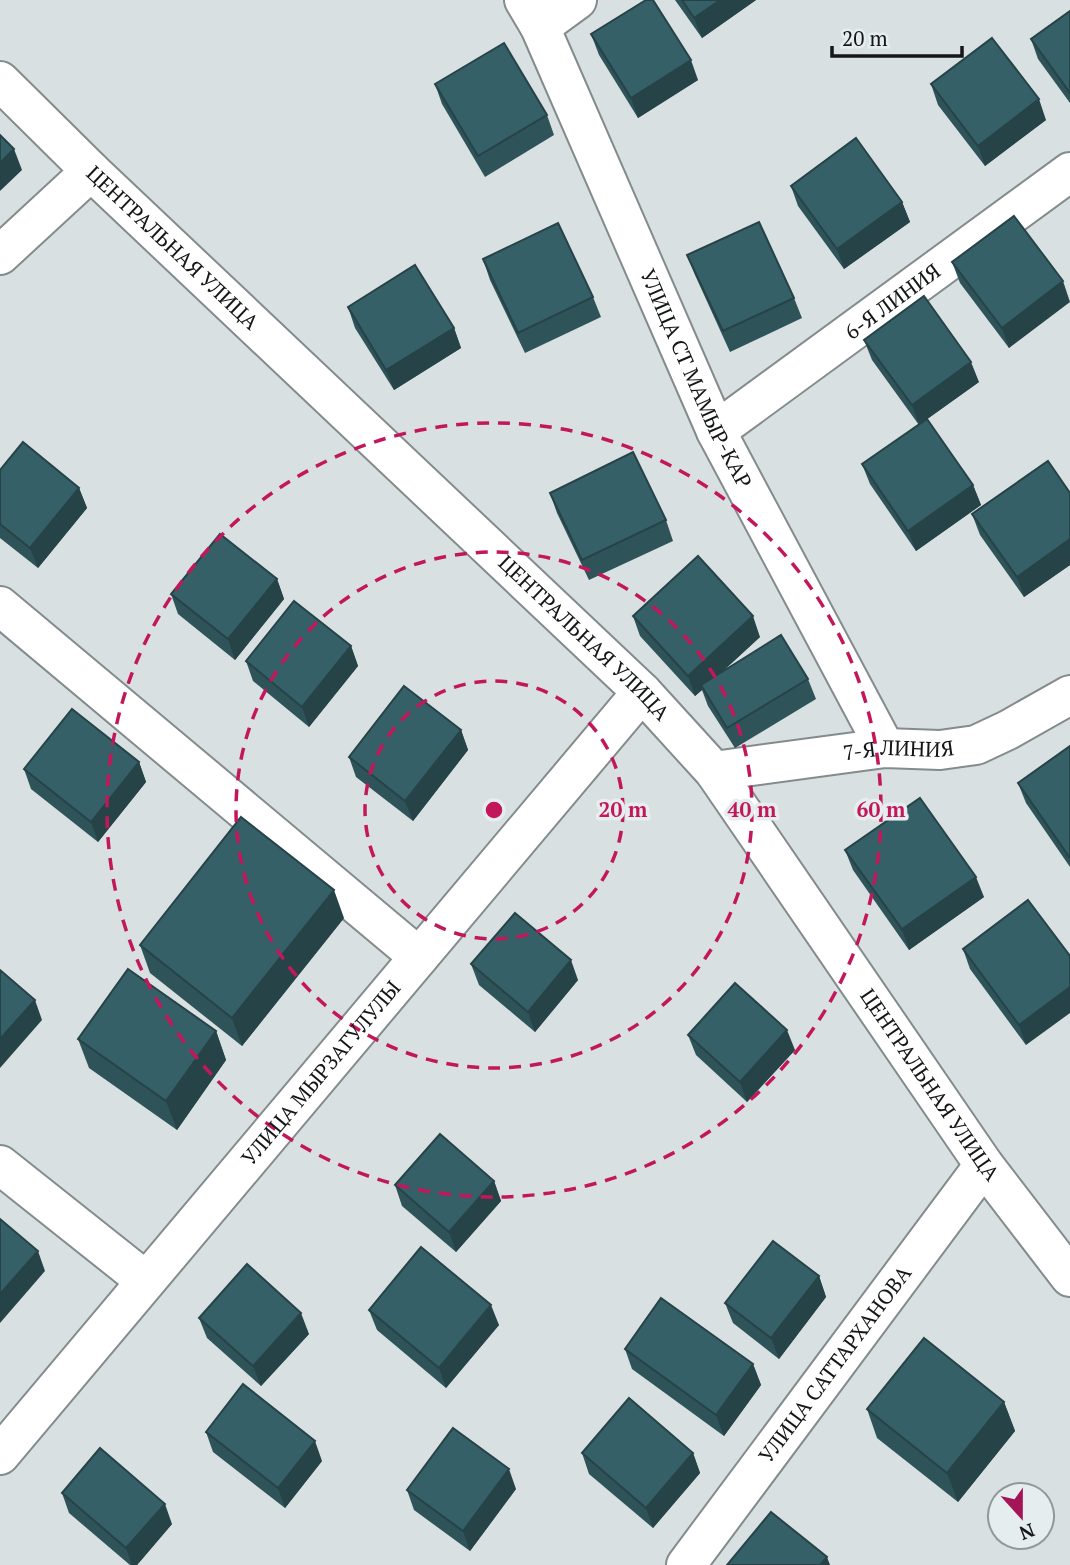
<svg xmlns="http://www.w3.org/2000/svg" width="1070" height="1565" font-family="'PT Serif',serif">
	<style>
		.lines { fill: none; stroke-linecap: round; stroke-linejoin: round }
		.street-casing { stroke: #848b8c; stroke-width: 42 }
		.street { stroke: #fff; stroke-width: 38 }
		.wall { fill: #2e5359 }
		.shaded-wall { fill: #264348 }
		.building { fill: #366067; stroke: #264348; stroke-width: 2 }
		.ring { fill: none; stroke: #c2185b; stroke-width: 3.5; stroke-dasharray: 12 9 }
		.labels { text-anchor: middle; stroke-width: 7; stroke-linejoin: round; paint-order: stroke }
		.street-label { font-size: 21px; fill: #141617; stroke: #e6edef }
		.centre { fill: #c2185b; stroke: #e6edef; stroke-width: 3.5 }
		.ring-label { font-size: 21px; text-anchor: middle; font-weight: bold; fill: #c2185b; stroke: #e6edef; stroke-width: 7; stroke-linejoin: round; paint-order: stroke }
	</style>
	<rect width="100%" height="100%" fill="#d9e0e2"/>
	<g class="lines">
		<g class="street-casing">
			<g id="street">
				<path id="s1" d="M524 0 540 27 716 431 885 748"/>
				<path d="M540 27 577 0"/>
				<path id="s2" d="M0 81 91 171 642 692 714 771 984 1165 1070 1277"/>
				<path d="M0 255 91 171"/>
				<path id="s3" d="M716 431 1070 172"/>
				<path d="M0 606 419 957"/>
				<path id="s4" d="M714 771 885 748 940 750 976 745 1008 730 1070 695"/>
				<path d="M0 1165 146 1281"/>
				<path id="s5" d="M0 1455 642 692"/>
				<path id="s6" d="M686 1565 984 1165"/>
			</g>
		</g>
		<use href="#street" class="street"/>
	</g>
	<g class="wall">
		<path d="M675 0H756L702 38Z"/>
		<path d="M1070 11V103L1038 59 1031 39Z"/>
		<path d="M591 34 698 80 638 118 599 55Z"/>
		<path d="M435 84 547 115 554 135 485 177 442 104Z"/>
		<path d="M931 84 1046 120 985 166 938 105Z"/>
		<path d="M791 186 902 202 910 222 844 269 798 206Z"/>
		<path d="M687 255 794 298 802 318 730 352 695 275Z"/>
		<path d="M483 259 593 297 601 317 525 353 490 280Z"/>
		<path d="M952 262 1063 281 1009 348 960 283Z"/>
		<path d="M348 307 454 328 461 348 394 390 355 328Z"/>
		<path d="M864 340 979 382 927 419 973 485 981 505 916 551 870 484 862 464 919 425 872 360Z"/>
		<path d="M0 470 79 488 87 508 38 568 0 538Z"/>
		<path d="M550 493 666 520 673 541 589 580 557 513Z"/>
		<path d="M1070 493V565L1024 597 980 535 972 514Z"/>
		<path d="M277 579 284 599 235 660 178 614 171 594Z"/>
		<path d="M633 616 760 637 720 674 808 679 816 699 735 748 708 706 702 690 695 696 640 636Z"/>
		<path d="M351 646 358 666 309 727 253 681 246 661Z"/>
		<path d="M461 730 468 750 413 821 356 777 349 757Z"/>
		<path d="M1070 746V867L1026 803 1018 783Z"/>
		<path d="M139 762 146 782 98 842 31 789 24 769Z"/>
		<path d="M845 850 984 897 909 950 853 870Z"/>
		<path d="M1028 900 1026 1045 970 969 963 949Z"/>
		<path d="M344 918 242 1046 150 973 140 945Z"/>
		<path d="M471 964 578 980 535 1032 479 985Z"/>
		<path d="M216 1031 226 1060 177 1130 89 1068 78 1039Z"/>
		<path d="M688 1035 795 1050 747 1102 696 1055Z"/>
		<path d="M494 1181 501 1201 456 1252 402 1206 395 1185Z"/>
		<path d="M819 1276 826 1297 779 1359 733 1323 725 1303Z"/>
		<path d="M369 1310 499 1325 446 1388 377 1330Z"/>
		<path d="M199 1318 309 1334 261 1386 207 1338Z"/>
		<path d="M625 1349 753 1364 761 1385 724 1436 632 1369Z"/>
		<path d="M1004 1402 1015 1431 958 1502 877 1438 867 1409Z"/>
		<path d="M206 1432 322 1461 285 1508 213 1452Z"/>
		<path d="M582 1453H693L700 1473 653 1528 589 1474Z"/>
		<path d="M516 1489 470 1551 414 1510 407 1490Z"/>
		<path d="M62 1493 172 1524 137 1565H130L69 1513Z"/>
	</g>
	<g class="shaded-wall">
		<path d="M720 0H756L702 38 694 18Z"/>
		<path d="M691 60 698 80 638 118 631 98Z"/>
		<path d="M1039 99 1046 120 985 166 978 146Z"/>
		<path d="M14 149 22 170 0 191V163Z"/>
		<path d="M902 202 910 222 844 269 837 249Z"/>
		<path d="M1063 281 1070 302 1009 348 1002 328Z"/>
		<path d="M454 328 461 348 394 390 386 370Z"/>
		<path d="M971 362 979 382 919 425 912 405Z"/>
		<path d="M973 485 981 505 916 551 908 531Z"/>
		<path d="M79 488 87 508 38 568 30 548Z"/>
		<path d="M1070 539V565L1024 597 1017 577Z"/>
		<path d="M277 579 284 599 235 660 228 639Z"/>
		<path d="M753 616 760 637 703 689 701 685 702 690 695 696 688 676Z"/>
		<path d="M351 646 358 666 309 727 302 707Z"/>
		<path d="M461 730 468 750 413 821 405 801Z"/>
		<path d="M139 762 146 782 98 842 91 822Z"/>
		<path d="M976 877 984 897 909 950 902 929Z"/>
		<path d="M334 890 344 918 242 1046 232 1018Z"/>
		<path d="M571 960 578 980 535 1032 528 1012Z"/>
		<path d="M1070 987V1013L1026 1045 1019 1025Z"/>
		<path d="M35 1000 42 1020 0 1068V1039Z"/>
		<path d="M787 1030 795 1050 747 1102 740 1082Z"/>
		<path d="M216 1031 226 1060 177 1130 166 1101Z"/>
		<path d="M494 1181 501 1201 456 1252 449 1232Z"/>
		<path d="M38 1251 45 1271 0 1323V1294Z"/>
		<path d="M819 1276 826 1297 779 1359 771 1338Z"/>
		<path d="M491 1305 499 1325 446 1388 439 1368Z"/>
		<path d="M301 1313 309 1334 261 1386 253 1366Z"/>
		<path d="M753 1364 761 1385 724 1436 716 1415Z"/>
		<path d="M1004 1402 1015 1431 958 1502 947 1473Z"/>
		<path d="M315 1441 322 1461 285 1508 278 1488Z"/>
		<path d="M693 1453 700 1473 653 1528 646 1508Z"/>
		<path d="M509 1469 516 1489 470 1551 463 1531Z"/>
		<path d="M165 1504 172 1524 137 1565H132L126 1548Z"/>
		<path d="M827 1557 830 1565H820Z"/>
	</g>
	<g class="building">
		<path d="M646 0H653L691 60 631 98 591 34Z"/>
		<path d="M682 0H720L694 18Z"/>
		<path d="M1070 11V93L1031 39Z"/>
		<path d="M992 38 1039 99 978 146 931 84Z"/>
		<path d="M504 43 547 115 478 156 435 84Z"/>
		<path d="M0 135 14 149 0 163Z"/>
		<path d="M856 138 902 202 837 249 791 186Z"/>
		<path d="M1014 216 1063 281 1002 328 952 262Z"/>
		<path d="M759 222 794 298 723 331 687 255Z"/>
		<path d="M558 223 593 297 518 333 483 259Z"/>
		<path d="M415 265 454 328 386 370 348 307Z"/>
		<path d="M924 296 971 362 912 405 864 340Z"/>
		<path d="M927 419 973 485 908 531 862 464Z"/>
		<path d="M23 442 79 488 30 548 0 524V470Z"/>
		<path d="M633 452 666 520 582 560 550 493Z"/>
		<path d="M1048 461 1070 493V539L1017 577 972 514Z"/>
		<path d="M220 534 277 579 228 639 171 594Z"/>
		<path d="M698 556 753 616 688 676 633 616Z"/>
		<path d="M294 601 351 646 302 707 246 661Z"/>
		<path d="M781 635 808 679 727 728 701 685Z"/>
		<path d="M404 686 461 730 405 801 349 757Z"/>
		<path d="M72 709 139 762 91 822 24 769Z"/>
		<path d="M1070 746V858L1018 783Z"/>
		<path d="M920 798 976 877 902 929 845 850Z"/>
		<path d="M241 817 334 890 232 1018 140 945Z"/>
		<path d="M1028 900 1070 956V987L1019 1025 963 949Z"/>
		<path d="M515 913 571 960 528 1012 471 964Z"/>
		<path d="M128 969 216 1031 166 1101 78 1039Z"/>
		<path d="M0 970 35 1000 0 1039Z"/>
		<path d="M735 983 787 1030 740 1082 688 1035Z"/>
		<path d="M440 1134 494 1181 449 1232 395 1185Z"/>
		<path d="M0 1219 38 1251 0 1294Z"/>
		<path d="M773 1241 819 1276 771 1338 725 1303Z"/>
		<path d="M421 1247 491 1305 439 1368 369 1310Z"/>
		<path d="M247 1264 301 1313 253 1366 199 1318Z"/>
		<path d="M661 1298 753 1364 716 1415 625 1349Z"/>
		<path d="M924 1338 1004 1402 947 1473 867 1409Z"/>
		<path d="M243 1384 315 1441 278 1488 206 1432Z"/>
		<path d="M629 1398 693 1453 646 1508 582 1453Z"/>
		<path d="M453 1428 509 1469 463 1531 407 1490Z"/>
		<path d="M100 1448 165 1504 126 1548 62 1493Z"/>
		<path d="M771 1512 827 1557 820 1565H727Z"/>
	</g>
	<g class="ring">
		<circle cx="494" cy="810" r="129"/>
		<circle cx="494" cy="810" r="258"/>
		<circle cx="494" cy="810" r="387"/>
	</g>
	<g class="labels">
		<g class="street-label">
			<text dy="7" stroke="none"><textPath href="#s2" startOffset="240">ЦЕНТРАЛЬНАЯ УЛИЦА</textPath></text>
			<text dy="7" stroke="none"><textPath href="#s3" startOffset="219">6-Я ЛИНИЯ</textPath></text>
			<text dy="7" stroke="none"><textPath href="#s1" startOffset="416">УЛИЦА СТ МАМЫР-КАР</textPath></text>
			<text dy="7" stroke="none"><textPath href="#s2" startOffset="807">ЦЕНТРАЛЬНАЯ УЛИЦА</textPath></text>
			<text dy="7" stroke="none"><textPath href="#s4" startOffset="186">7-Я ЛИНИЯ</textPath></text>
			<text dy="7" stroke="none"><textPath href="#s5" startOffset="499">УЛИЦА МЫРЗАГУЛУЛЫ</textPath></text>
			<text dy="7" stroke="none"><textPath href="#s2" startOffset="1374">ЦЕНТРАЛЬНАЯ УЛИЦА</textPath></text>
			<text dy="7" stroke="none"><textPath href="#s6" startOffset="250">УЛИЦА САТТАРХАНОВА</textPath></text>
		</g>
	</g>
	<circle cx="494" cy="810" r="10" class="centre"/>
	<g class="ring-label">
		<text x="623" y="817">20 m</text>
		<text x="752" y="817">40 m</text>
		<text x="881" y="817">60 m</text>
	</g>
	<g transform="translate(1021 1516) rotate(159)"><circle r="33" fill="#e6edef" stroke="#929799" stroke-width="2"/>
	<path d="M0-5L12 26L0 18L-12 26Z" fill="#a41558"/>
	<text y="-10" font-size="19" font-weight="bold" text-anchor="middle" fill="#141617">N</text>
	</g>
	<path d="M832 46v10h130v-10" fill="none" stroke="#141617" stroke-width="3.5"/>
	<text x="842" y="46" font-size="21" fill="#141617" stroke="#e6edef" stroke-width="5" paint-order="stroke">20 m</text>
</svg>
